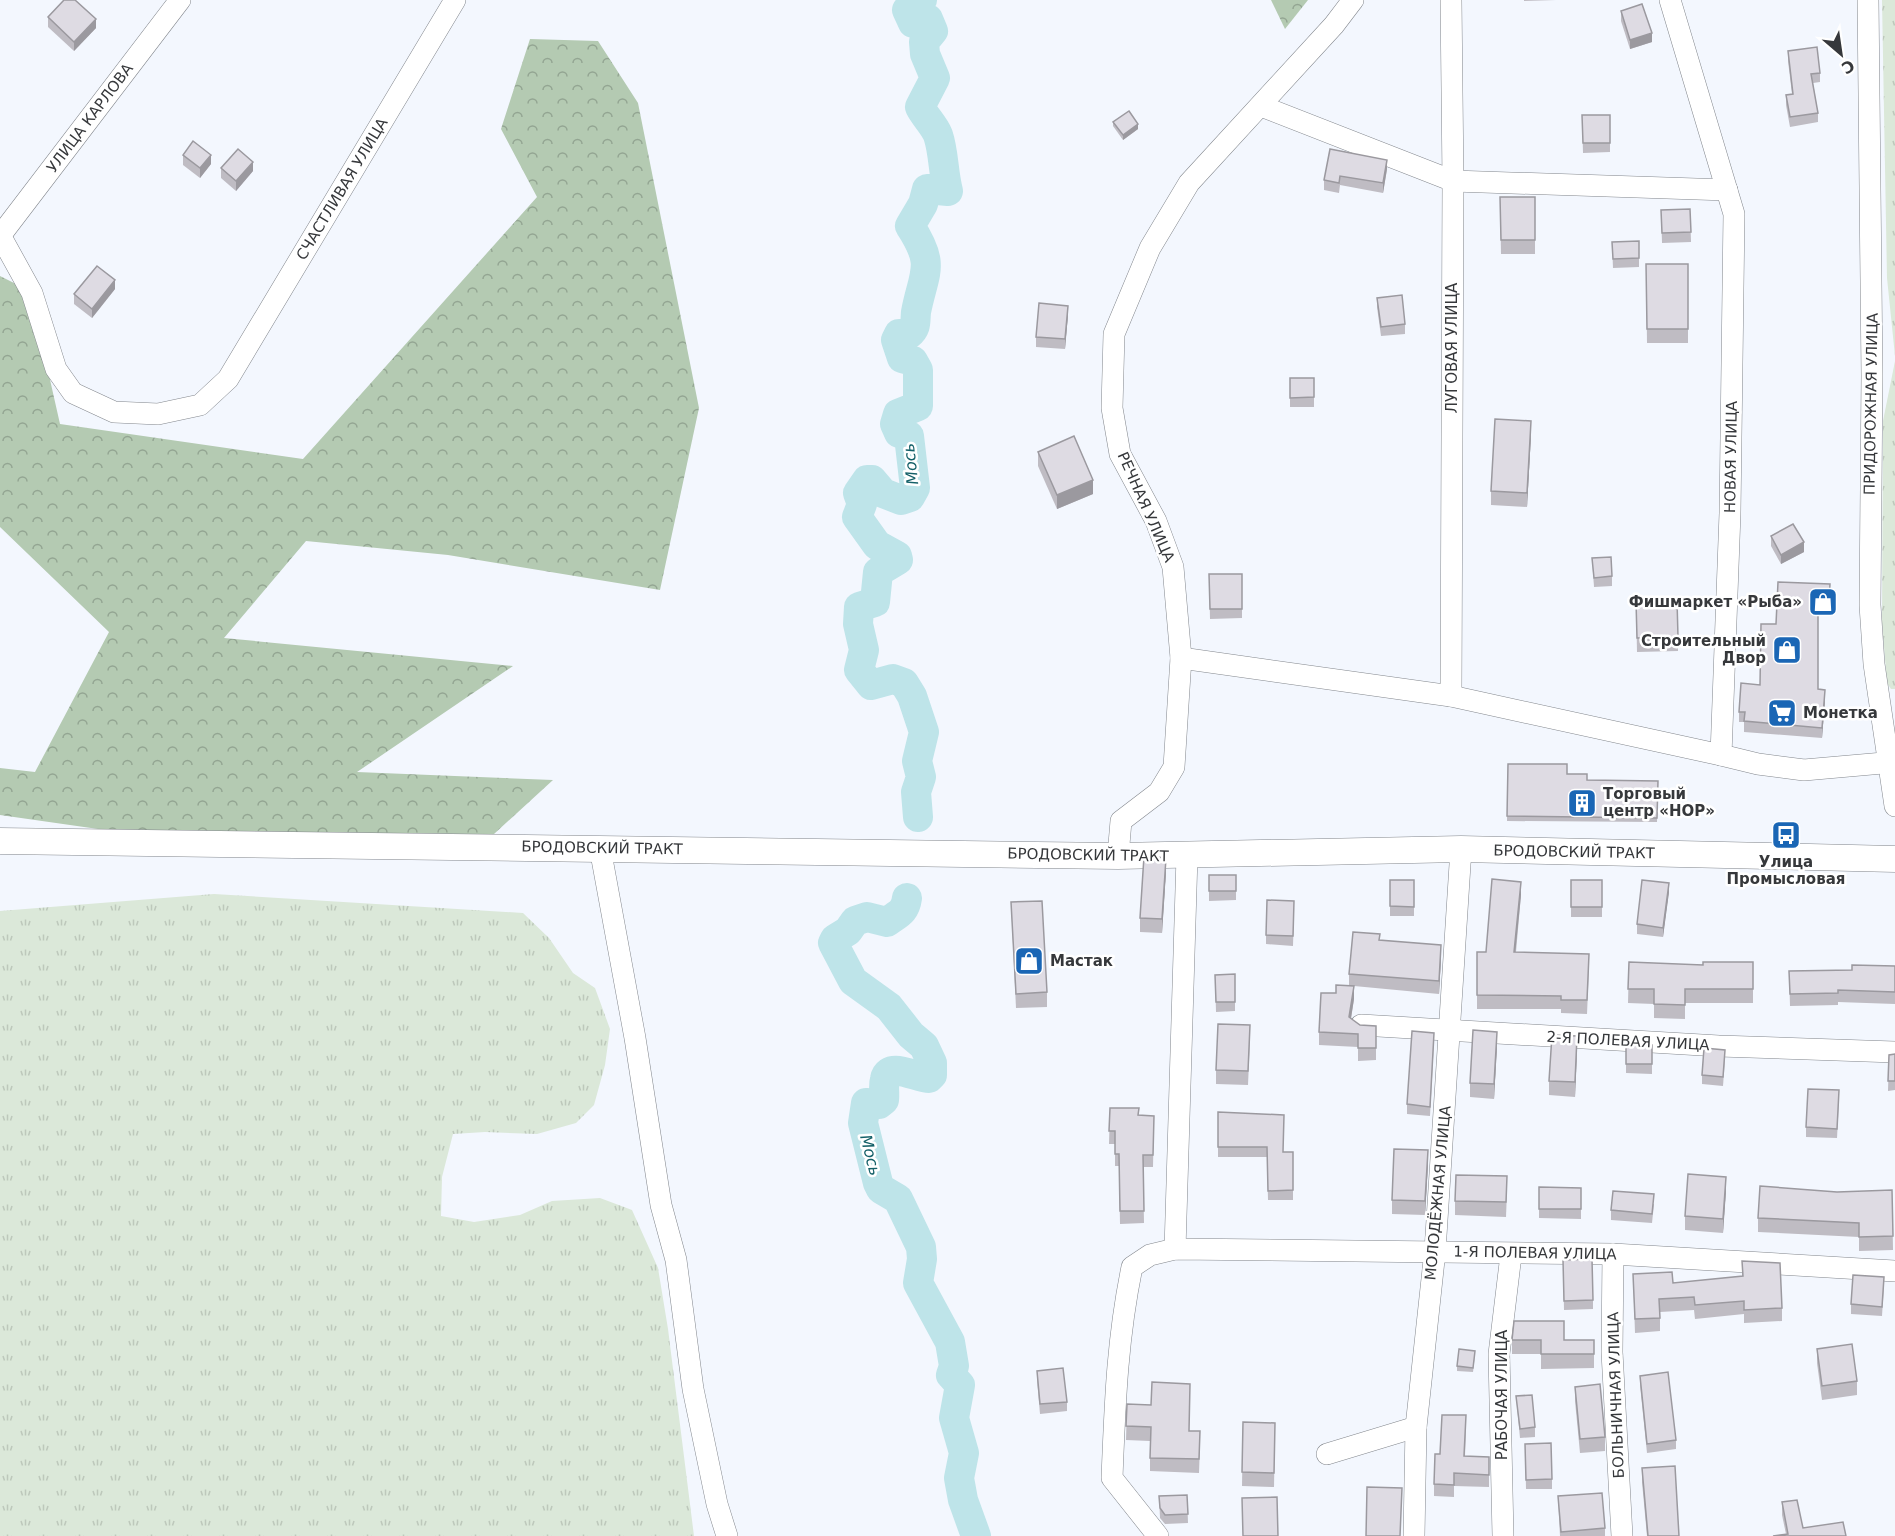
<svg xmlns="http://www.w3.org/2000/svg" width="1895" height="1536" font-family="'DejaVu Sans',sans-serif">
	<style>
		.grass { fill: url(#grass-tufts) }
		.forest { fill: url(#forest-crowns) }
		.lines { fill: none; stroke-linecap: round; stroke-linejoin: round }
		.river { stroke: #bee4e9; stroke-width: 30 }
		.minor-casing { stroke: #83878d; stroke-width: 22 }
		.major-casing { stroke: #83878d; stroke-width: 27 }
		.minor { stroke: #fff; stroke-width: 21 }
		.major { stroke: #fff; stroke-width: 26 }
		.wall { fill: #bfbcc3 }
		.shaded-wall { fill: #9b999f }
		.building { fill: #dedbe3; stroke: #9b999f; stroke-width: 1.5 }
		.labels { text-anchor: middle; stroke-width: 5; stroke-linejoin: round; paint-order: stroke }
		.street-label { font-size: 15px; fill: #36383b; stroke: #fff }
		.poi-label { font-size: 15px; font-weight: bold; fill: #36383b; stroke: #fff; text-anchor: start }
		.water-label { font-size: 16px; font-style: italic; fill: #146068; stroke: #fff }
	</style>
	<defs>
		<pattern id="grass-tufts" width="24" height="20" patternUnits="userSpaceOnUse" patternTransform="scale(1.5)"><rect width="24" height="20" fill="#dbe8d9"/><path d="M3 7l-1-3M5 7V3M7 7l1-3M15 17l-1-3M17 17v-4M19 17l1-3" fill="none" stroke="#bdc8bb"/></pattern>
		<pattern id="forest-crowns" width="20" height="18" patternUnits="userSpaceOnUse" patternTransform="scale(1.5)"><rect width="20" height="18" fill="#b4cab2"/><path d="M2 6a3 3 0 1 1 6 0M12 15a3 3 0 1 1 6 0" fill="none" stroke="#93a592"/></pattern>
	</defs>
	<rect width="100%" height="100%" fill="#f3f7fe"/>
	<g class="grass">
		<path d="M1882 0H1895V356L1887 278Z"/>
		<path d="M1895 361V689H1891L1887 683 1882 623 1883 421Z"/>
		<path d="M214 894 523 913 549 938 573 973 595 988 610 1029 605 1065 594 1105 576 1123 537 1134 485 1132 453 1134 442 1177 441 1216 474 1222 520 1215 552 1201 600 1198 632 1210 658 1268 668 1329 694 1536H0V911Z"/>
	</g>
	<g class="forest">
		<path d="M1271 0H1308L1285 29Z"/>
		<path d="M530 39 598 41 638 103 699 408 660 590 448 555 306 541 224 638 513 666 357 772 553 780 494 834 126 833 0 815V768L35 772 109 632 0 527V276L30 291 60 424 303 459 537 197 501 129Z"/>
	</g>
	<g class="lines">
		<g class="river">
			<path d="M918 817 916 792 921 777 917 761 924 732 912 696 904 683 893 679 871 685 859 670 864 650 858 624 859 607 875 602 878 572 898 560 897 556 877 545 857 517 862 504 858 493 867 480H872L883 493 901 500 910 497 915 488 909 436 899 433 895 424 898 414 918 406V370L913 361 902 358 896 340 899 334H909C917 328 915 321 916 312 924 271 936 266 910 226L923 204 927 189 948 191C943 172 944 153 938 135 934 125 925 117 920 107L935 78 925 54 924 42 933 31 928 19 913 23 907 10 918 6 922 0"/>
			<path d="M907 898C905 913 897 914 887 922L867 917 855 921 848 931 835 939 833 943 853 981 889 1007 911 1035 924 1046 932 1063V1075L929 1078C917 1078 888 1061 885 1079 883 1086 885 1093 884 1100L879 1104 866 1103 863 1123 878 1183 881 1189 898 1199 921 1247 922 1259 918 1283 950 1342 954 1366 951 1375 960 1385 954 1418 964 1453 959 1478 963 1500 976 1536"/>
		</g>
		<g class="minor-casing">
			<g id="minor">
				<path d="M1451 0 1453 181 1451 696"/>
				<path d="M1670 0 1734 214 1730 513 1721 755 1758 764 1804 770 1895 762"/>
				<path d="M1868 0 1872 375 1870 605 1874 664 1895 806"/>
				<path d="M1261 106 1453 181 1727 190"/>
				<path d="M0 235 32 293 56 369 73 393 114 412 158 414 200 405 228 379 455 0"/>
				<path d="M0 236 180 0"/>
				<path d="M1181 658 1451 696 1721 755"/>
				<path d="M600 848 635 1038 661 1205 676 1260 693 1389 717 1504 727 1536"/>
				<path d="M1118 856 1121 821 1159 792 1174 767 1181 658 1173 567 1156 521 1120 454 1112 408 1114 334 1150 248 1189 183 1334 25 1353 0"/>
				<path d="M1361 1025 1719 1046 1895 1052"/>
				<path d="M1175 1249 1187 856"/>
				<path d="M1613 1254 1612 1352 1622 1536"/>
				<path d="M1327 1454 1416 1427"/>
				<path d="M1158 1536 1112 1478C1115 1404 1117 1340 1132 1267L1150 1255 1175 1249 1613 1254 1895 1271"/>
				<path d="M1414 1536 1416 1427 1435 1251 1461 849"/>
				<path d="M1503 1536 1499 1354 1511 1255"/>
			</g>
		</g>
		<g class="major-casing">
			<path id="major" d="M0 841 1118 856 1461 849 1895 859"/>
		</g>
		<use href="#minor" class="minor"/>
		<use href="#major" class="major"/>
	</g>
	<g class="wall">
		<path d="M1524 0H1556L1524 1Z"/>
		<path d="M1621 11 1652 42 1630 49 1621 21Z"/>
		<path d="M48 17 96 28 74 51 48 27Z"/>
		<path d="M1788 51 1820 73V82L1813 83 1818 113V122L1790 127 1786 105V95L1792 94 1788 61Z"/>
		<path d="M1582 115H1610V152L1583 153Z"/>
		<path d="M1113 122 1138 129 1123 140 1113 126Z"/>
		<path d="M1330 149 1387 169 1383 193 1340 185 1339 193 1324 190V180Z"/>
		<path d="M183 155 211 164 200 178 183 165Z"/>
		<path d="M221 168 253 171 236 191 221 178Z"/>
		<path d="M1500 197H1535V254H1501Z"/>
		<path d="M1690 209 1691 242 1662 243 1661 210Z"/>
		<path d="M1612 242 1639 258V267L1613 268Z"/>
		<path d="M1646 264H1688V343H1647Z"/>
		<path d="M115 289 92 318 74 304V294Z"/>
		<path d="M1377 298 1405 324V334L1381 336 1377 307Z"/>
		<path d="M1068 315 1065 349 1036 347V337Z"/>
		<rect x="1290" y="378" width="24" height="29"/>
		<path d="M1531 435 1527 507 1491 505V491Z"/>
		<path d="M1038 452 1093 494 1057 509 1038 466Z"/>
		<path d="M1771 536 1804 552 1781 564 1771 546Z"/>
		<path d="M1592 558 1612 576V586L1594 587Z"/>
		<path d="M1209 574H1242V618L1210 619Z"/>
		<path d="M1830 594 1829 612 1818 611V689L1825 700 1822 738 1744 732V722H1739V712L1760 685 1776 624Z"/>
		<path d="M1636 601 1678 637V651L1637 652Z"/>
		<path d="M1508 764 1587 780 1658 781 1657 822 1507 821Z"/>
		<path d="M1166 872 1162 933 1140 932V918Z"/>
		<path d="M1209 875H1236V900L1209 901Z"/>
		<rect x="1390" y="880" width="24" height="36"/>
		<rect x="1571" y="880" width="31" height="37"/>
		<path d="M1669 892 1663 937 1637 934V924Z"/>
		<path d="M1521 895 1516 952 1589 967 1587 1014 1561 1013V1009H1477V952H1486Z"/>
		<path d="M1011 902 1047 992V1007L1016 1008Z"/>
		<path d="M1294 911 1293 946 1266 944V935Z"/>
		<path d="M1380 940 1441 957 1439 994 1354 986V999L1351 1019 1360 1025 1376 1026V1060L1358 1061V1047L1319 1045V1032L1336 993 1349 986V974Z"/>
		<path d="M1629 962 1703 965 1753 962V1003H1685V1019L1654 1018V1004L1628 1003Z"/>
		<path d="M1895 966V1004L1838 1002V1005L1790 1006 1789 971 1852 970Z"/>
		<path d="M1235 974V1011L1216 1012 1215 975Z"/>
		<path d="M1250 1039 1248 1085 1216 1084V1070Z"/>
		<path d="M1434 1042 1430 1116 1407 1114V1104Z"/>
		<path d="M1626 1044 1652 1045V1074L1626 1073Z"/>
		<path d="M1497 1046 1494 1099 1470 1097V1083Z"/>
		<path d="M1577 1050 1575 1097 1549 1095V1081Z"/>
		<path d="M1895 1054V1090L1888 1091 1889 1055Z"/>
		<path d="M1725 1059 1723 1086 1702 1084V1075Z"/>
		<path d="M1839 1100 1837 1138 1806 1137V1127Z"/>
		<path d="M1110 1108 1139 1115 1154 1116 1153 1167H1143L1144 1223 1120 1224 1119 1166H1115V1144H1109Z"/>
		<path d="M1218 1112 1284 1152H1293V1200H1268L1267 1157H1218Z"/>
		<path d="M1428 1164 1425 1215 1392 1214V1200Z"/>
		<path d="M1539 1187 1581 1188V1219L1539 1218Z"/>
		<path d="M1892 1190 1893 1250 1859 1251V1237L1758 1232V1218Z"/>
		<path d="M1507 1191 1506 1217 1455 1215V1201Z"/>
		<path d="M1726 1191 1723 1233 1685 1230V1216Z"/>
		<path d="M1654 1204 1652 1223 1611 1220V1210Z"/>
		<path d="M1563 1260 1593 1300V1309L1564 1310Z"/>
		<path d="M1742 1261 1782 1308V1321L1744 1323V1314L1695 1319 1694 1310 1660 1312V1331L1635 1333 1633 1274 1673 1283 1742 1276Z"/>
		<path d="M1884 1286 1882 1316 1851 1314V1304Z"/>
		<path d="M1512 1340H1594V1368L1541 1369V1354H1512Z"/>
		<path d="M1817 1349 1857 1381V1395L1822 1400 1817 1363Z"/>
		<path d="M1475 1355 1473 1372 1457 1371V1366Z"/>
		<path d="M1037 1371 1067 1402V1411L1040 1414 1037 1380Z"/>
		<path d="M1640 1376 1676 1440V1449L1647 1453 1640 1385Z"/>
		<path d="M1575 1387 1605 1437V1451L1580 1453 1575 1401Z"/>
		<path d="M1516 1396 1535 1427V1437L1520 1438Z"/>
		<path d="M1127 1404 1189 1431 1200 1444 1199 1473 1150 1471V1441L1126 1440Z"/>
		<path d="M1243 1422 1275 1423 1274 1487 1242 1486Z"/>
		<path d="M1466 1428 1465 1456 1489 1457V1487L1454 1486V1497L1434 1496V1484L1440 1454Z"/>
		<path d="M1525 1444 1552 1479V1489H1526Z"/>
		<path d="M1642 1468 1679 1536H1647L1642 1482Z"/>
		<path d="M1187 1495 1188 1523 1165 1524 1160 1518 1159 1496Z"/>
		<path d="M1558 1496 1605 1528V1536H1560Z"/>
		<path d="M1782 1502 1803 1528 1786 1534 1782 1515Z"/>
	</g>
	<g class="shaded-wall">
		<path d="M96 19V28L74 51V42Z"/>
		<path d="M1652 33V42L1630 49V40Z"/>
		<path d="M1138 124V129L1123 140V135Z"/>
		<path d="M211 155V164L200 178V168Z"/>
		<path d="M1387 160V169L1383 193V183Z"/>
		<path d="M253 162V171L236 191V181Z"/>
		<path d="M115 280V289L92 318V309Z"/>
		<path d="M1068 306V315L1065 349V339Z"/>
		<path d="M1531 421V435L1527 507V493Z"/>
		<path d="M1093 480V494L1057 509V495Z"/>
		<path d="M1804 542V552L1781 564V555Z"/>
		<path d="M1825 690V700L1822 738V728Z"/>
		<path d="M1166 858V872L1162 933V919Z"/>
		<path d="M1521 882V895L1514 965V952Z"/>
		<path d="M1669 883V892L1663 937V928Z"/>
		<path d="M1441 945V957L1439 994V981Z"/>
		<path d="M1354 986V999L1349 1030V1017Z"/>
		<path d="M1497 1032V1046L1494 1099V1084Z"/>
		<path d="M1577 1036V1050L1575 1097V1082Z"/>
		<path d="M1428 1150V1164L1425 1215V1201Z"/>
		<path d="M1726 1177V1191L1723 1233V1219Z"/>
	</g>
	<g class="building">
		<path d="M64 0H75L96 19 74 42 48 17Z"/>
		<path d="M1642 4 1652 33 1630 40 1621 11Z"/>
		<path d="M1817 47 1820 73 1811 74 1818 113 1790 117 1786 95 1793 94 1788 51Z"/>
		<path d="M1129 111 1138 124 1123 135 1113 122Z"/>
		<path d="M1582 115H1610V143H1583Z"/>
		<path d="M193 141 211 155 200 168 183 155Z"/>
		<path d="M238 149 253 162 236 181 221 168Z"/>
		<path d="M1330 149 1387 160 1383 183 1340 176 1339 183 1324 180Z"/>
		<path d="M1500 197H1535V240H1501Z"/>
		<path d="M1690 209 1691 232 1662 233 1661 210Z"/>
		<path d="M1639 241V258L1613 259 1612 242Z"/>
		<path d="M1646 264H1688V329H1647Z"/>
		<path d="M97 266 115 280 92 309 74 294Z"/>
		<path d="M1402 295 1405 324 1381 327 1377 298Z"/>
		<path d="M1039 303 1068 306 1065 339 1036 337Z"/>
		<path d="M1290 378H1314V397L1290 398Z"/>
		<path d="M1495 419 1531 421 1527 493 1491 491Z"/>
		<path d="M1074 436 1093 480 1057 495 1038 452Z"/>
		<path d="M1793 524 1804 542 1781 555 1771 536Z"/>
		<path d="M1611 557 1612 576 1594 578 1592 558Z"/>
		<path d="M1209 574H1242V609H1210Z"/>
		<path d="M1778 582 1830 584 1829 602 1818 601V689L1825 690 1822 728 1744 721 1745 712H1739L1741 683 1760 685 1761 624H1776Z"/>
		<path d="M1677 600 1678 637 1637 638 1636 601Z"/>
		<path d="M1508 764H1567V774H1587V780L1658 781 1657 818 1507 816Z"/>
		<path d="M1144 856 1166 858 1162 919 1140 918Z"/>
		<rect x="1209" y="875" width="27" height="16"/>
		<path d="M1492 879 1521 882 1514 952 1589 954 1587 1000H1561V996L1477 995V952H1486Z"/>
		<path d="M1390 880H1414V907L1390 906Z"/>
		<rect x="1571" y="880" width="31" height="27"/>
		<path d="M1642 880 1669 883 1663 928 1637 924Z"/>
		<path d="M1267 900 1294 901 1293 936 1266 935Z"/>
		<path d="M1042 901 1047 992 1016 994 1011 902Z"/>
		<path d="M1353 932 1380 934 1379 940 1441 945 1439 981 1349 974Z"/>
		<path d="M1629 962 1703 965V962H1753V989H1685V1005L1654 1004V989H1628Z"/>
		<path d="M1852 965 1895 966V992L1838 990V993L1790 994 1789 971 1852 970Z"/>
		<path d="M1235 974V1002H1216L1215 975Z"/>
		<path d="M1336 985 1354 986 1349 1017 1360 1025 1376 1026V1048H1358V1034L1319 1032 1321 993H1336Z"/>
		<path d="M1218 1024 1250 1025 1248 1071 1216 1070Z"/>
		<path d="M1473 1030 1497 1032 1494 1084 1470 1083Z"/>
		<path d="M1412 1031 1434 1033 1430 1107 1407 1104Z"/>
		<path d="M1552 1035 1577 1036 1575 1082 1549 1081Z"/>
		<path d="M1626 1044 1652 1045V1064H1626Z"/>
		<path d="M1704 1048 1725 1050 1723 1077 1702 1075Z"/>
		<path d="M1895 1054V1081H1888L1889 1055Z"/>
		<path d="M1808 1089 1839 1090 1837 1129 1806 1127Z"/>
		<path d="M1110 1108H1139L1138 1115 1154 1116 1153 1155H1143L1144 1211H1120L1119 1154H1115V1131H1109Z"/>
		<path d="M1218 1112 1284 1115 1283 1152H1293V1190L1268 1191 1267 1147H1218Z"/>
		<path d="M1394 1149 1428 1150 1425 1201 1392 1200Z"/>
		<path d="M1688 1174 1726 1177 1723 1219 1685 1216Z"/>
		<path d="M1456 1175 1507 1176 1506 1202 1455 1201Z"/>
		<path d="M1760 1186 1837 1192 1892 1190 1893 1236 1859 1237V1223L1758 1218Z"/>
		<path d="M1539 1187 1581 1188V1209H1539Z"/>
		<path d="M1613 1191 1654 1194 1652 1214 1611 1210Z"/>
		<path d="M1592 1259 1593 1300 1564 1301 1563 1260Z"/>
		<path d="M1742 1261 1780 1263 1782 1308 1744 1310V1301L1695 1305 1694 1297 1659 1299 1660 1318 1635 1319 1633 1274 1672 1272 1673 1283 1743 1276Z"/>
		<path d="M1853 1275 1884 1277 1882 1307 1851 1304Z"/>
		<path d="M1514 1321H1564V1340H1594V1354H1541V1340H1512Z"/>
		<path d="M1852 1344 1857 1381 1822 1386 1817 1349Z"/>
		<path d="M1459 1349 1475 1351 1473 1368 1457 1366Z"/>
		<path d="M1063 1368 1067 1402 1040 1404 1037 1371Z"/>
		<path d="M1668 1372 1676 1440 1647 1444 1640 1376Z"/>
		<path d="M1152 1382 1190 1384 1189 1431H1200L1199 1459 1150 1458 1151 1427 1126 1426 1127 1404 1151 1405Z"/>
		<path d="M1600 1384 1605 1437 1580 1439 1575 1387Z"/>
		<path d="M1532 1395 1535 1427 1520 1429 1516 1396Z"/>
		<path d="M1442 1415H1466L1464 1456 1489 1457V1475L1454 1473V1485L1434 1484 1435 1454H1440Z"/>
		<path d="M1243 1422 1275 1423 1274 1473 1242 1472Z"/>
		<path d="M1551 1443 1552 1479 1526 1480 1525 1444Z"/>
		<path d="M1675 1466 1679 1536H1648L1642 1468Z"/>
		<path d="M1367 1487 1402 1488 1400 1536H1366Z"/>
		<path d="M1602 1493 1605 1528 1561 1532 1558 1496Z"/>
		<path d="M1187 1495 1188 1514 1165 1515 1160 1508 1159 1496Z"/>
		<path d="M1277 1497 1278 1536H1243L1242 1498Z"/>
		<path d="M1797 1500 1803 1528 1843 1522 1846 1536H1773L1788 1534 1782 1502Z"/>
	</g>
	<defs>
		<g id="shop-square" transform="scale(1.5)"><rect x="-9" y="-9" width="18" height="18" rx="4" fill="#1a66b5" stroke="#fff"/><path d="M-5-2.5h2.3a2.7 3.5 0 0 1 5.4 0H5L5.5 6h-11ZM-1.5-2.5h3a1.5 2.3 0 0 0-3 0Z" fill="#fff"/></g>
		<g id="supermarket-square" transform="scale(1.5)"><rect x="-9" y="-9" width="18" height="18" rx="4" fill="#1a66b5" stroke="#fff"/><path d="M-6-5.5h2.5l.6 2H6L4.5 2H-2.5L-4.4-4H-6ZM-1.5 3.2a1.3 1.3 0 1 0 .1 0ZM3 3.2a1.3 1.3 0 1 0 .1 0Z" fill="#fff"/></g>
		<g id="building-square" transform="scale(1.5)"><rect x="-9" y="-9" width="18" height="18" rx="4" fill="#1a66b5" stroke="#fff"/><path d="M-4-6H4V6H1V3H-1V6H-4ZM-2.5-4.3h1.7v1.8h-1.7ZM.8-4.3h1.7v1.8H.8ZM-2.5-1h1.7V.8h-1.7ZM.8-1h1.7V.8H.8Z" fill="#fff"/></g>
		<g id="bus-square" transform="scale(1.5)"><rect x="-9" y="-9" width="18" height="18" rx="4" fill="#1a66b5" stroke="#fff"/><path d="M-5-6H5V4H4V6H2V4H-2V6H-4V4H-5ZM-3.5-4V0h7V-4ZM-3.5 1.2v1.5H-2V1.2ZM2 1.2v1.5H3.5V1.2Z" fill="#fff"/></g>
	</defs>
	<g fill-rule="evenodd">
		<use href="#shop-square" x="1823" y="602"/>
		<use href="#shop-square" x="1787" y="650"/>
		<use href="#supermarket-square" x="1782" y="713"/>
		<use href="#building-square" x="1582" y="803"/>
		<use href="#bus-square" x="1786" y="835"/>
		<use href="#shop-square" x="1029" y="961"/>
	</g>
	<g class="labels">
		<g class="street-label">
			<text transform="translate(90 118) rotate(-53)" y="5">УЛИЦА КАРЛОВА</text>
			<text transform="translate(342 189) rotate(-59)" y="5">СЧАСТЛИВАЯ УЛИЦА</text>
			<text transform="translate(1452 348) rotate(-90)" y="5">ЛУГОВАЯ УЛИЦА</text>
			<text transform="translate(1871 404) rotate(-89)" y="5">ПРИДОРОЖНАЯ УЛИЦА</text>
			<text transform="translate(1731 457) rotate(-89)" y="5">НОВАЯ УЛИЦА</text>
			<text transform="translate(1146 507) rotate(66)" y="5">РЕЧНАЯ УЛИЦА</text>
			<text transform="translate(602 848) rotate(1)" y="5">БРОДОВСКИЙ ТРАКТ</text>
			<text transform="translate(1574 852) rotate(1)" y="5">БРОДОВСКИЙ ТРАКТ</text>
			<text transform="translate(1088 855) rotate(1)" y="5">БРОДОВСКИЙ ТРАКТ</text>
			<text transform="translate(1628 1041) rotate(3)" y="5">2-Я ПОЛЕВАЯ УЛИЦА</text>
			<text transform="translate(1438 1193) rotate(-85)" y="5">МОЛОДЁЖНАЯ УЛИЦА</text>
			<text transform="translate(1535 1253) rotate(1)" y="5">1-Я ПОЛЕВАЯ УЛИЦА</text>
			<text transform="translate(1502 1395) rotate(-90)" y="5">РАБОЧАЯ УЛИЦА</text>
			<text transform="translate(1616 1395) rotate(-92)" y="5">БОЛЬНИЧНАЯ УЛИЦА</text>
		</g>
		<g class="poi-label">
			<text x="1802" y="607" text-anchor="end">Фишмаркет «Рыба»</text>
			<text x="1766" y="646" text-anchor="end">Строительный<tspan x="1766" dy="17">Двор</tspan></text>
			<text x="1803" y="718">Монетка</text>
			<text x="1603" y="799">Торговый<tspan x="1603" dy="17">центр «НОР»</tspan></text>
			<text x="1786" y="867" text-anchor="middle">Улица<tspan x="1786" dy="17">Промысловая</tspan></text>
			<text x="1050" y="966">Мастак</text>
		</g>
		<g class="water-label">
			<text transform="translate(910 464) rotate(-96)" y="6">Мось</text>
			<text transform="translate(871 1155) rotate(76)" y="6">Мось</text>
		</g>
	</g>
	<g transform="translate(1841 54) rotate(151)" stroke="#ffffff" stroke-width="4.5" paint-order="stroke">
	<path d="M0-4.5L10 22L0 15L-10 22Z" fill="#36383b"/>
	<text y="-9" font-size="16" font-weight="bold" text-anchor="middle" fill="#36383b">С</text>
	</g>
</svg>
